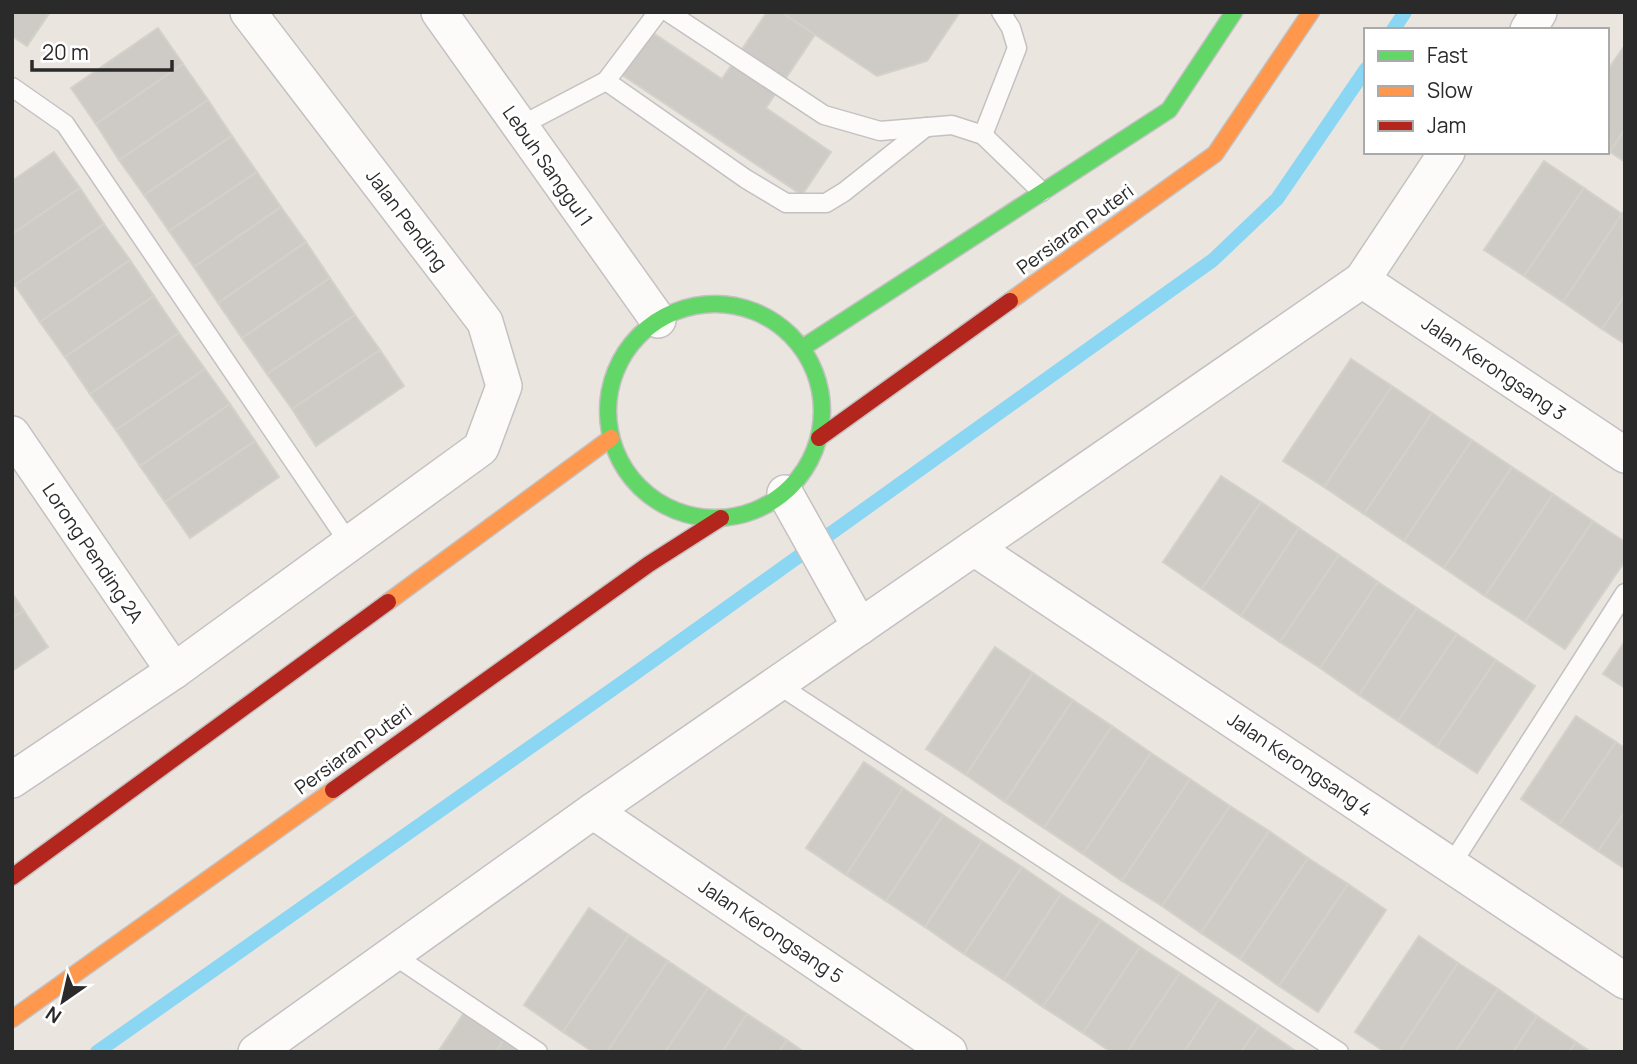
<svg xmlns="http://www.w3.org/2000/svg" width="1637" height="1064" font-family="Manrope,sans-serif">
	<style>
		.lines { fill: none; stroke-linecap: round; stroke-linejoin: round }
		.stream { stroke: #8bd6f3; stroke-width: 14 }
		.building { fill: #cecbc6; stroke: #d4d1cb; stroke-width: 2 }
		.lane-casing { stroke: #c3c1c1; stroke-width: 21 }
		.street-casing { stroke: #c3c1c1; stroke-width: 38 }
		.fast-casing { stroke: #c3c1c1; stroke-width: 19 }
		.slow-casing { stroke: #c3c1c1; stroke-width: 19 }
		.jam-casing { stroke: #c3c1c1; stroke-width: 19 }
		.lane { stroke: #fcfbfa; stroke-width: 18 }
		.street { stroke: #fcfbfa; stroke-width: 35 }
		.fast { stroke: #63d668; stroke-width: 16 }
		.slow { stroke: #ff974d; stroke-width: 16 }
		.jam { stroke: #b3261e; stroke-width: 16 }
		.labels { text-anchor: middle; stroke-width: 6; stroke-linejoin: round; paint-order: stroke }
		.street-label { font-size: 19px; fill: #2a2a2a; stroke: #fff }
	</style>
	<rect width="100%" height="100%" fill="#eae5df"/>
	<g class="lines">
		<g class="stream">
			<path d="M1393 30 1405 12"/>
			<path d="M97 1052 630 677 1213 260 1277 199 1366 69"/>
		</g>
	</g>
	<g class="building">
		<path d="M12 12H50L27 46 12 36Z"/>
		<path d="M767 12H804L822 24 766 108 831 152 802 195 622 75 650 31 722 79Z"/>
		<path d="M781 12H960L927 61 877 76Z"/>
		<path d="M158 28 183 64 96 124 71 88Z"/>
		<path d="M1625 45V129L1610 152 1607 71Z"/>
		<path d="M183 64 208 100 119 160 96 124Z"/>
		<path d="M208 100 232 136 144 195 119 160Z"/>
		<path d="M1625 129V162L1610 152Z"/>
		<path d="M232 136 257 172 169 231 144 195Z"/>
		<path d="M54 152 80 188 12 234V181Z"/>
		<path d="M1544 161 1584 188 1524 276 1484 250Z"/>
		<path d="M257 172 281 207 194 267 169 231Z"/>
		<path d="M80 188 104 224 15 285 12 281V234Z"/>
		<path d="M1584 188 1622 214 1563 302 1524 276Z"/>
		<path d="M281 207 306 242 218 303 194 267Z"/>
		<path d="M1622 214 1625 295 1602 329 1563 302Z"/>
		<path d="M104 224 130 260 40 322 15 285Z"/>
		<path d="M306 242 330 278 242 338 218 303Z"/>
		<path d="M130 260 154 296 65 357 40 322Z"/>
		<path d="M330 278 355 315 267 374 242 338Z"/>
		<path d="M1625 295V344L1602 329Z"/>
		<path d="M154 296 179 333 90 394 65 357Z"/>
		<path d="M355 315 380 350 292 409 267 374Z"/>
		<path d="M179 333 205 369 116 430 90 394Z"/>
		<path d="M380 350 404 386 316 446 292 409Z"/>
		<path d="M1351 359 1392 386 1324 487 1283 461Z"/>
		<path d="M205 369 230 404 140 466 116 430Z"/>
		<path d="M1392 386 1432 413 1364 514 1324 487Z"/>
		<path d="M230 404 255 441 165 502 140 466Z"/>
		<path d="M1432 413 1472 440 1404 541 1364 514Z"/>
		<path d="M1472 440 1512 467 1444 568 1404 541Z"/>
		<path d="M255 441 279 477 190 538 165 502Z"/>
		<path d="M1512 467 1553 494 1485 596 1444 568Z"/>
		<path d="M1221 476 1261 502 1202 589 1163 562Z"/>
		<path d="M1553 494 1593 521 1525 622 1485 596Z"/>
		<path d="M1261 502 1299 528 1241 616 1202 589Z"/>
		<path d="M1593 521 1625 542V561L1565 649 1525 622Z"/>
		<path d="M1299 528 1339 555 1280 642 1241 616Z"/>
		<path d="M1339 555 1378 582 1320 668 1280 642Z"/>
		<path d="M1378 582 1417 608 1359 695 1320 668Z"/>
		<path d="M12 593 24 611 12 618Z"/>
		<path d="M1417 608 1457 634 1398 721 1359 695Z"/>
		<path d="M24 611 48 647 12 671V618Z"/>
		<path d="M1457 634 1496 660 1437 747 1398 721Z"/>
		<path d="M1625 641V688L1603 674Z"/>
		<path d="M995 647 1033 673 966 775 926 749Z"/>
		<path d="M1496 660 1535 686 1477 773 1437 747Z"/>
		<path d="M1033 673 1073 700 1005 802 966 775Z"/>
		<path d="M1073 700 1112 726 1044 828 1005 802Z"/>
		<path d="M1576 716 1616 742 1559 825 1521 799Z"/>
		<path d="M1112 726 1151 753 1083 854 1044 828Z"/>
		<path d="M1616 742 1625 748V812L1598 851 1559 825Z"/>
		<path d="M1151 753 1190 779 1122 881 1083 854Z"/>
		<path d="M864 762 903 788 846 875 806 848Z"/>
		<path d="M1190 779 1230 806 1162 906 1122 881Z"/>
		<path d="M903 788 943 815 886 901 846 875Z"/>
		<path d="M1230 806 1269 831 1201 933 1162 906Z"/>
		<path d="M1625 812V869L1598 851Z"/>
		<path d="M943 815 982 841 925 927 886 901Z"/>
		<path d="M1269 831 1308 858 1240 959 1201 933Z"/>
		<path d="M982 841 1022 867 964 954 925 927Z"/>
		<path d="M1308 858 1348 884 1279 986 1240 959Z"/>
		<path d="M1022 867 1061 894 1004 980 964 954Z"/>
		<path d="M1348 884 1386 910 1318 1012 1279 986Z"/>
		<path d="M1061 894 1101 920 1043 1007 1004 980Z"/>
		<path d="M589 908 629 935 563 1032 524 1005Z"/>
		<path d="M1101 920 1140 947 1083 1033 1043 1007Z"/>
		<path d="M629 935 668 961 607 1052H593L563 1032Z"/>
		<path d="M1419 936 1458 963 1399 1052H1385L1355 1032Z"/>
		<path d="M1140 947 1180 973 1127 1052H1111L1083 1033Z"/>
		<path d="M668 961 708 988 665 1052H607Z"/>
		<path d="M1458 963 1498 989 1455 1052H1399Z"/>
		<path d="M1180 973 1219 999 1184 1052H1127Z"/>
		<path d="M708 988 747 1014 722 1052H665Z"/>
		<path d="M1498 989 1537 1016 1513 1052H1455Z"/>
		<path d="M1219 999 1259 1026 1241 1052H1184Z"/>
		<path d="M464 1013 504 1039 496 1052H438Z"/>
		<path d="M747 1014 787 1040 779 1052H722Z"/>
		<path d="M1537 1016 1576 1042 1569 1052H1513Z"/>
		<path d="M1259 1026 1297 1052H1241Z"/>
		<path d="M504 1039 522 1052H496Z"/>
		<path d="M787 1040 804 1052H779Z"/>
		<path d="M1576 1042 1591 1052H1569Z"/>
	</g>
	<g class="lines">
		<g class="lane-casing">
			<g id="lane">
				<path d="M668 12 824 115 880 131 952 125 983 135 1042 192"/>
				<path d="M606 81 746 179 786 203H826L844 192 926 127"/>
				<path d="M12 87 65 124 349 543"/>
				<path d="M520 126 606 81 658 12"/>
				<path d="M983 135 1017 48 1011 28 1001 12"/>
				<path d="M777 684 1339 1052"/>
				<path d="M1451 865 1625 593"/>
				<path d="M392 954 538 1052"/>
			</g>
		</g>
		<g class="street-casing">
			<g id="street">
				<path d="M439 12 658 320"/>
				<path d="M1528 30 1539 12"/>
				<path d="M1362 280 1625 455"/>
				<path d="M12 434 174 671"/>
				<path d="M785 493 860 627"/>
				<path d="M974 548 1625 981"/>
				<path d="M12 780 174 671 481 448 504 386 485 322 248 12"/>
				<path d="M593 811 949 1052"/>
				<path d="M256 1052 593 811 1362 280 1447 152"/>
			</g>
		</g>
		<g class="fast-casing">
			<g id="fast">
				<circle cx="715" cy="411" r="107"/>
				<path d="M802 348 1169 110 1234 12"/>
			</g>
		</g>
		<g class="slow-casing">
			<g id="slow">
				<path d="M1010 301 1215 154 1311 12"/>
				<path d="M388 602 611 438"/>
				<path d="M12 1019 333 790"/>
			</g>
		</g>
		<g class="jam-casing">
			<g id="jam">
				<path d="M819 438 1010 301"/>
				<path d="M333 790 649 564 721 518"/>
				<path d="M12 877 388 602"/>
			</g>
		</g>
		<use href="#lane" class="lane"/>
		<use href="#street" class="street"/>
		<use href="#fast" class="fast"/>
		<use href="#slow" class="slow"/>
		<use href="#jam" class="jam"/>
	</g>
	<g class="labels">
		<g class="street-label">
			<text transform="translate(548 166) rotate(55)" y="7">Lebuh Sanggul 1</text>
			<text transform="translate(407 220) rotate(53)" y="7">Jalan Pending</text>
			<text transform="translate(1075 229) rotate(-36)" y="7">Persiaran Puteri</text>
			<text transform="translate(1494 368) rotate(34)" y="7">Jalan Kerongsang 3</text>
			<text transform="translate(93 553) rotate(56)" y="7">Lorong Pending 2A</text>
			<text transform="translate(353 749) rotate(-36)" y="7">Persiaran Puteri</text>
			<text transform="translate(1300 764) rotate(34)" y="7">Jalan Kerongsang 4</text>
			<text transform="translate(771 931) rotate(34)" y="7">Jalan Kerongsang 5</text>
		</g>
	</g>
	<rect width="1637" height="1064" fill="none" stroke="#2a2a2a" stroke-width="28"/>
	<rect x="1364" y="28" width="245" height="126" fill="#ffffff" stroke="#aaaaaa" stroke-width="2"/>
	<rect x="1378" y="51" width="35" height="10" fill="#63d668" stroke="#aaaaaa" stroke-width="2"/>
	<text x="1427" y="63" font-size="21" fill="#2a2a2a">Fast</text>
	<rect x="1378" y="86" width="35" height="10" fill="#ff974d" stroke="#aaaaaa" stroke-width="2"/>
	<text x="1427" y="98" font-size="21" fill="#2a2a2a">Slow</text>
	<rect x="1378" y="121" width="35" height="10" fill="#b3261e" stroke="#aaaaaa" stroke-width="2"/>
	<text x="1427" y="133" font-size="21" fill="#2a2a2a">Jam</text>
	<g transform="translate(63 1001) rotate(214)" stroke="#ffffff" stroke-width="5" paint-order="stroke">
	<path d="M0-5L12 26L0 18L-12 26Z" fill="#2a2a2a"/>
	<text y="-10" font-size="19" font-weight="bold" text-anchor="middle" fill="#2a2a2a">N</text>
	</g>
	<path d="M32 60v10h140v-10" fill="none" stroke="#2a2a2a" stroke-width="3.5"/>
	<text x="42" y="60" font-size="21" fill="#2a2a2a" stroke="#ffffff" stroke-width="5" paint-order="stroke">20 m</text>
</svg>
